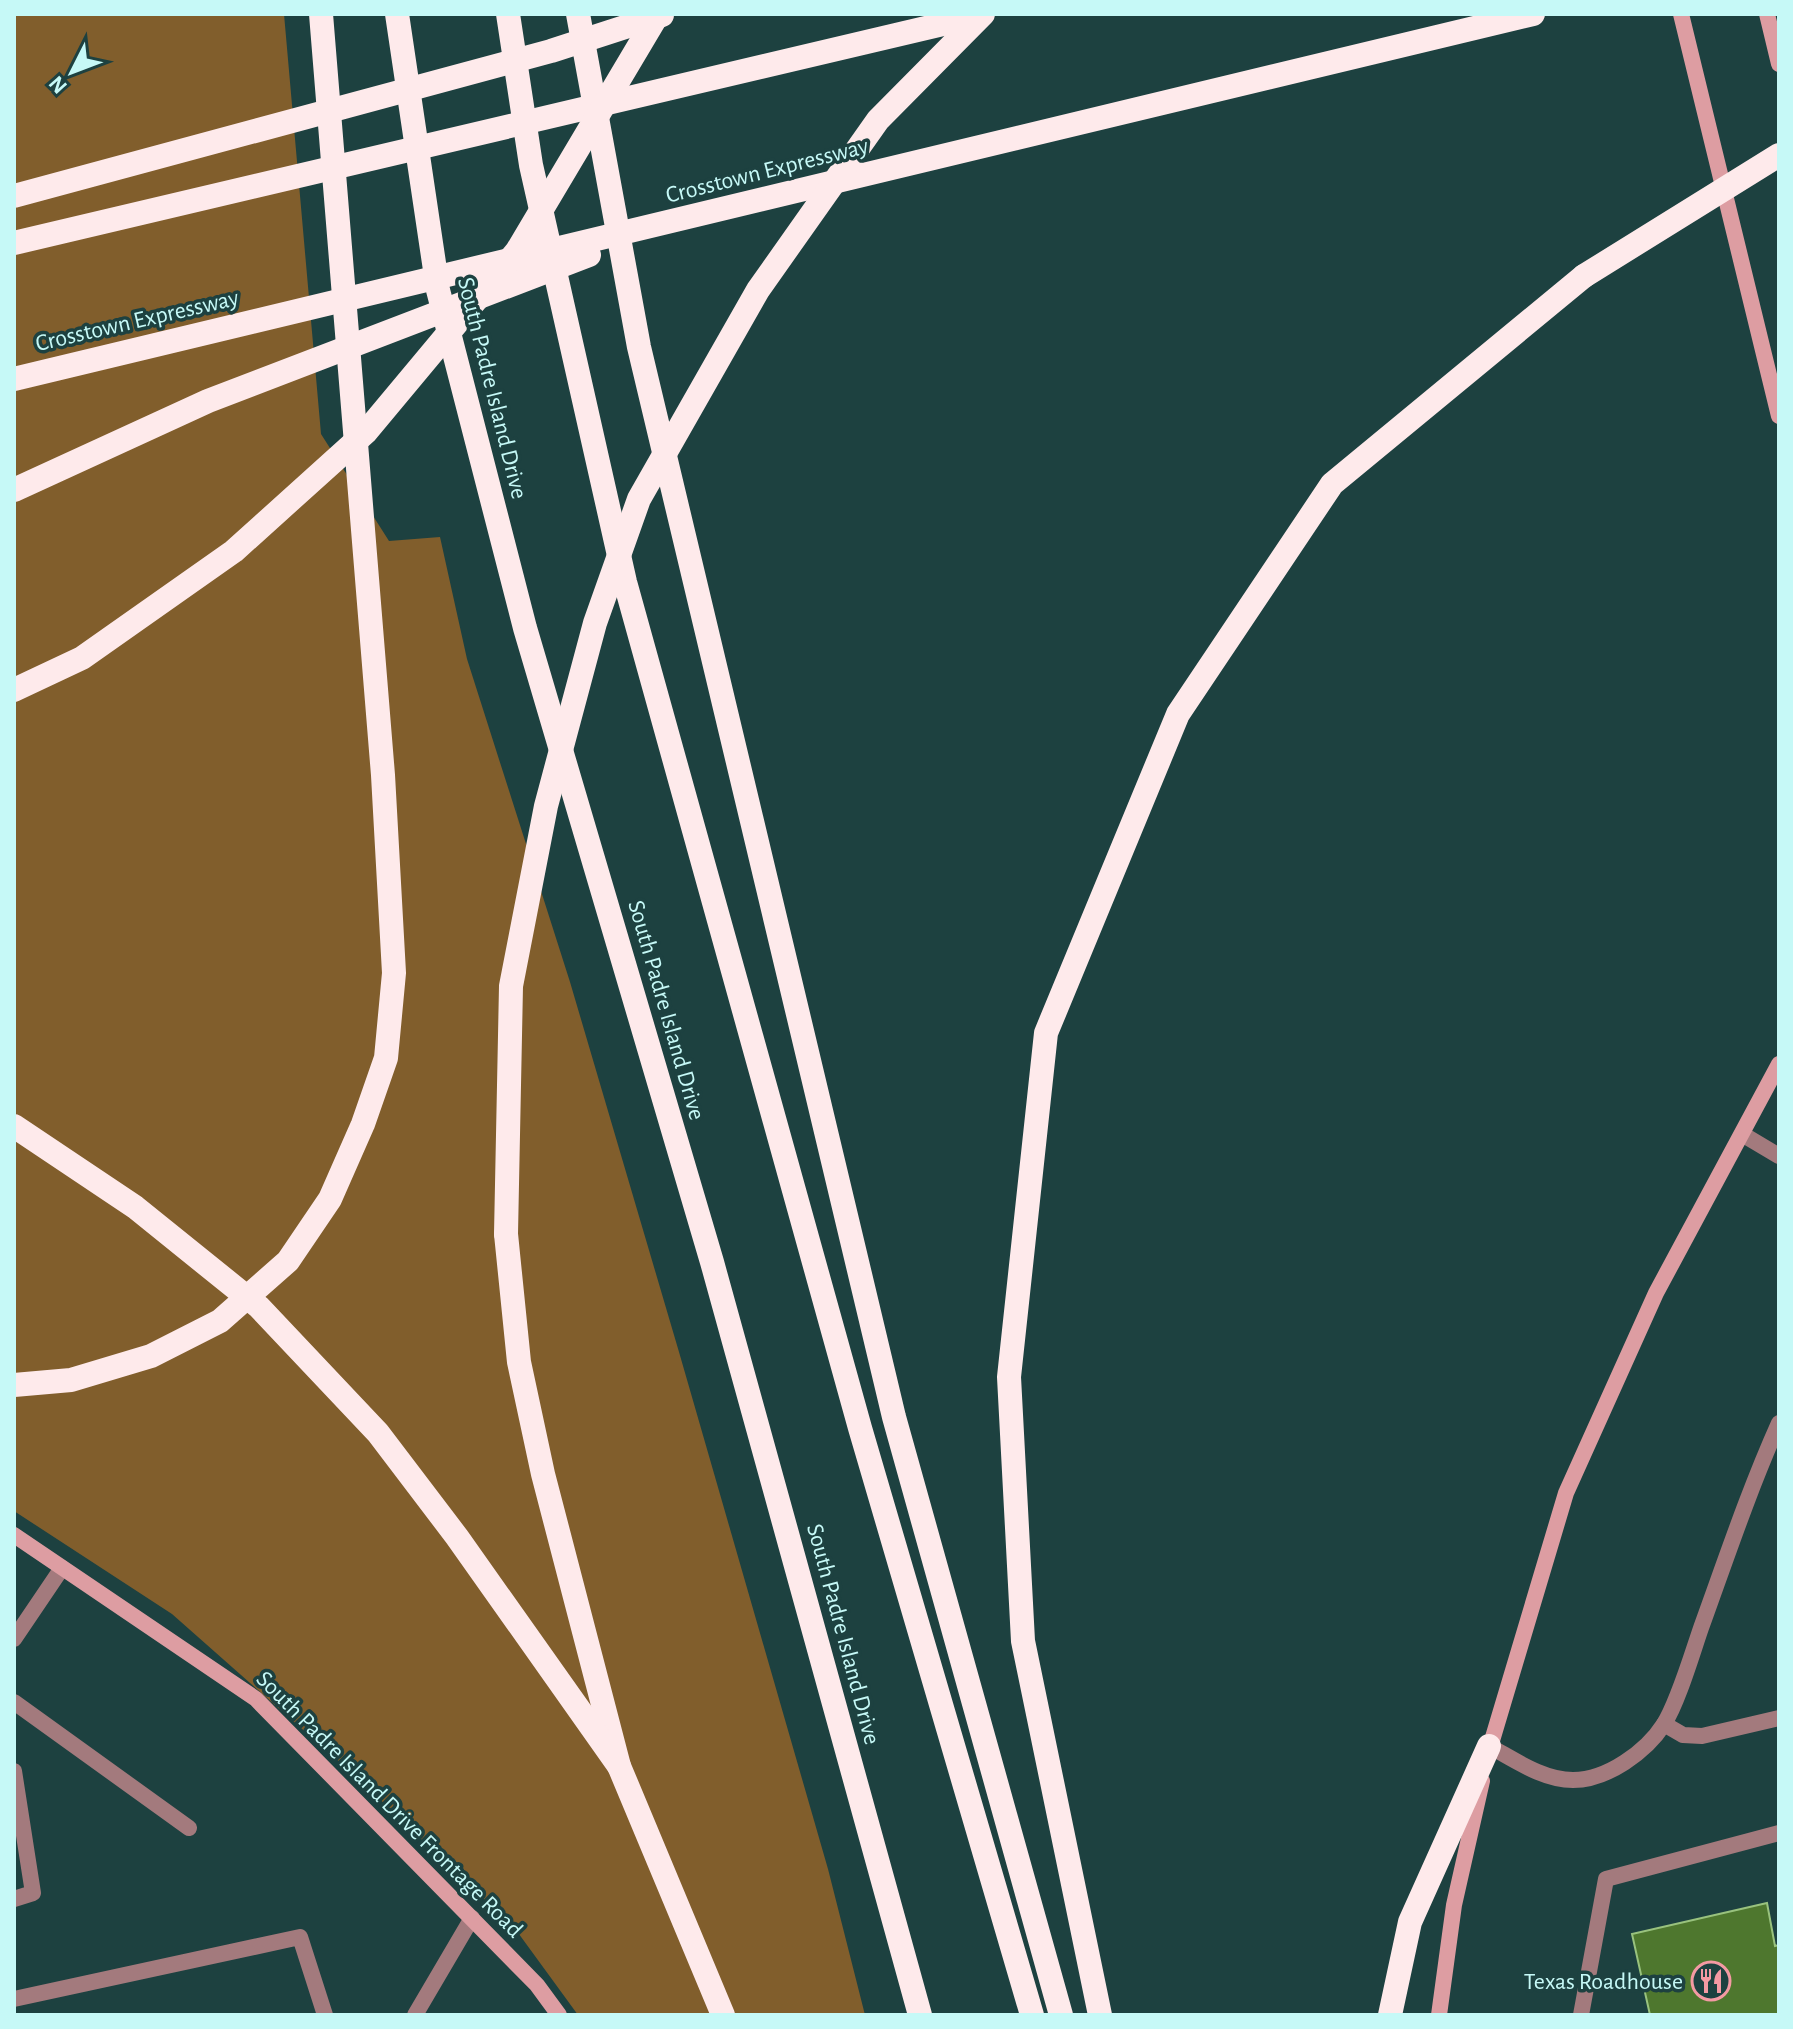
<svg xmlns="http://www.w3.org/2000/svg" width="1793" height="2029" font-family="'Alegreya Sans',sans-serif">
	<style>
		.green { fill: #815e2c }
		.building { fill: #4e772e; stroke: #99c27e; stroke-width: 2 }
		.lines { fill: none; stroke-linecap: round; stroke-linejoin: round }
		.service { stroke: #a37a7d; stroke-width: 16 }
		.secondary { stroke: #dd9da2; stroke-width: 16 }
		.motorway { stroke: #feeaeb; stroke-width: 24 }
		.motorway-bridge { stroke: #feeaeb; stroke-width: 24 }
		.labels { text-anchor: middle; stroke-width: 7; stroke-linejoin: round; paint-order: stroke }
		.street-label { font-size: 24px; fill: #c6f9f7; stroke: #1d4140 }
		.poi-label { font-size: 24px; fill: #c6f9f7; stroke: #1d4140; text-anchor: end }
	</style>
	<rect width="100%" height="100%" fill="#1d4140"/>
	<path class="green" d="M14 14H284L321 434 389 541 440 537 467 659 570 982 679 1352 828 1869 865 2015H578L516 1930 352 1773 172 1614 14 1511Z"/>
	<path class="building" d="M1767 1903 1775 1946 1779 1945V2015H1650L1632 1934Z"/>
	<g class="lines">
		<g class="service">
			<path d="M1742 1134 1779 1156"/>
			<path d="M14 1639 62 1568"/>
			<path d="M14 1702 189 1828"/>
			<path d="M1664 1724 1683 1735 1702 1736 1779 1718"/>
			<path d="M1489 1746C1515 1760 1543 1780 1573 1780 1607 1780 1646 1752 1664 1724 1678 1702 1692 1654 1701 1628 1726 1559 1749 1490 1779 1423"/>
			<path d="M14 1771 33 1893 14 1899"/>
			<path d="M14 1999 300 1937 325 2015"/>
			<path d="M415 2015 472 1918"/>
			<path d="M1581 2015 1606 1879 1779 1833"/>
		</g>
		<g class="secondary">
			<path d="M1681 14 1779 416"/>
			<path d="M1767 14 1779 64"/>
			<path d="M14 1535 256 1699 537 1985 559 2015"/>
			<path d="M1488 1754 1566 1493 1656 1293 1779 1064"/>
			<path d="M1439 2015 1454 1905 1482 1781"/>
		</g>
		<g class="motorway">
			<path d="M397 14 438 290 525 628 712 1262 920 2015"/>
			<path d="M508 14 531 165 625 582 860 1428 1032 2015"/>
			<path d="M578 14 639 347 894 1417 1061 2015"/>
			<path d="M506 1234 519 1362 543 1474 619 1766 723 2015"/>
			<path d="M14 1385 71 1380 151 1356 220 1321 288 1261 330 1199 363 1124 386 1058 394 973 383 775 321 14"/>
			<path d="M1100 2015 1023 1641 1009 1377 1046 1033 1178 714 1332 484 1584 276"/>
			<path d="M1390 2015 1410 1922 1489 1746"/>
		</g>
		<g class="motorway-bridge">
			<path d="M14 196 551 51 662 15"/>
			<path d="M14 243 981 15"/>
			<path d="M1584 276 1779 155"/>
			<path d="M14 379 1533 14"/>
			<path d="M14 490 208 401 589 255"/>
			<path d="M14 690 82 658 234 551 366 432 517 251 658 14"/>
			<path d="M14 1126 135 1207 259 1307 378 1433 457 1537 619 1766"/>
			<path d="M506 1234 511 986 546 806 595 623 639 499 758 290 878 120 983 14"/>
		</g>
	</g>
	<defs>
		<g id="restaurant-ring" transform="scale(2)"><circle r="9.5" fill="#1d4140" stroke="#f49aa3" stroke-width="1.5"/><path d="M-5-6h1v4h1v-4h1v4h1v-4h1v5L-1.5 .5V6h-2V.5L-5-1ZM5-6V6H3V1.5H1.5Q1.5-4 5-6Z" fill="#f49aa3"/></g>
	</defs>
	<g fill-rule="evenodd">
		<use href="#restaurant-ring" x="1711" y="1981"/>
	</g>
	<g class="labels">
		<g class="street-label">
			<text transform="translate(767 170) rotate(-14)" y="8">Crosstown Expressway</text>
			<text transform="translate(137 320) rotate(-13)" y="8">Crosstown Expressway</text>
			<text transform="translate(493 388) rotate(76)" y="8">South Padre Island Drive</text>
			<text transform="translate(667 1010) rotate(74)" y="8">South Padre Island Drive</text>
			<text transform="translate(844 1634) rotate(75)" y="8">South Padre Island Drive</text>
			<text transform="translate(390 1804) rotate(45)" y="8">South Padre Island Drive Frontage Road</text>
		</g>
		<g class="poi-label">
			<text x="1683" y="1989">Texas Roadhouse</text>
		</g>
	</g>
	<rect width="1793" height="2029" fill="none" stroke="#c6f9f7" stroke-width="32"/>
	<g transform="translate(72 72) rotate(228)" stroke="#1d4140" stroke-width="6" paint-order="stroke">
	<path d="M0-6L14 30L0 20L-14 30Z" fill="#c6f9f7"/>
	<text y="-12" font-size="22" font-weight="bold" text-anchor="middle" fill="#c6f9f7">N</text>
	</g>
</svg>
